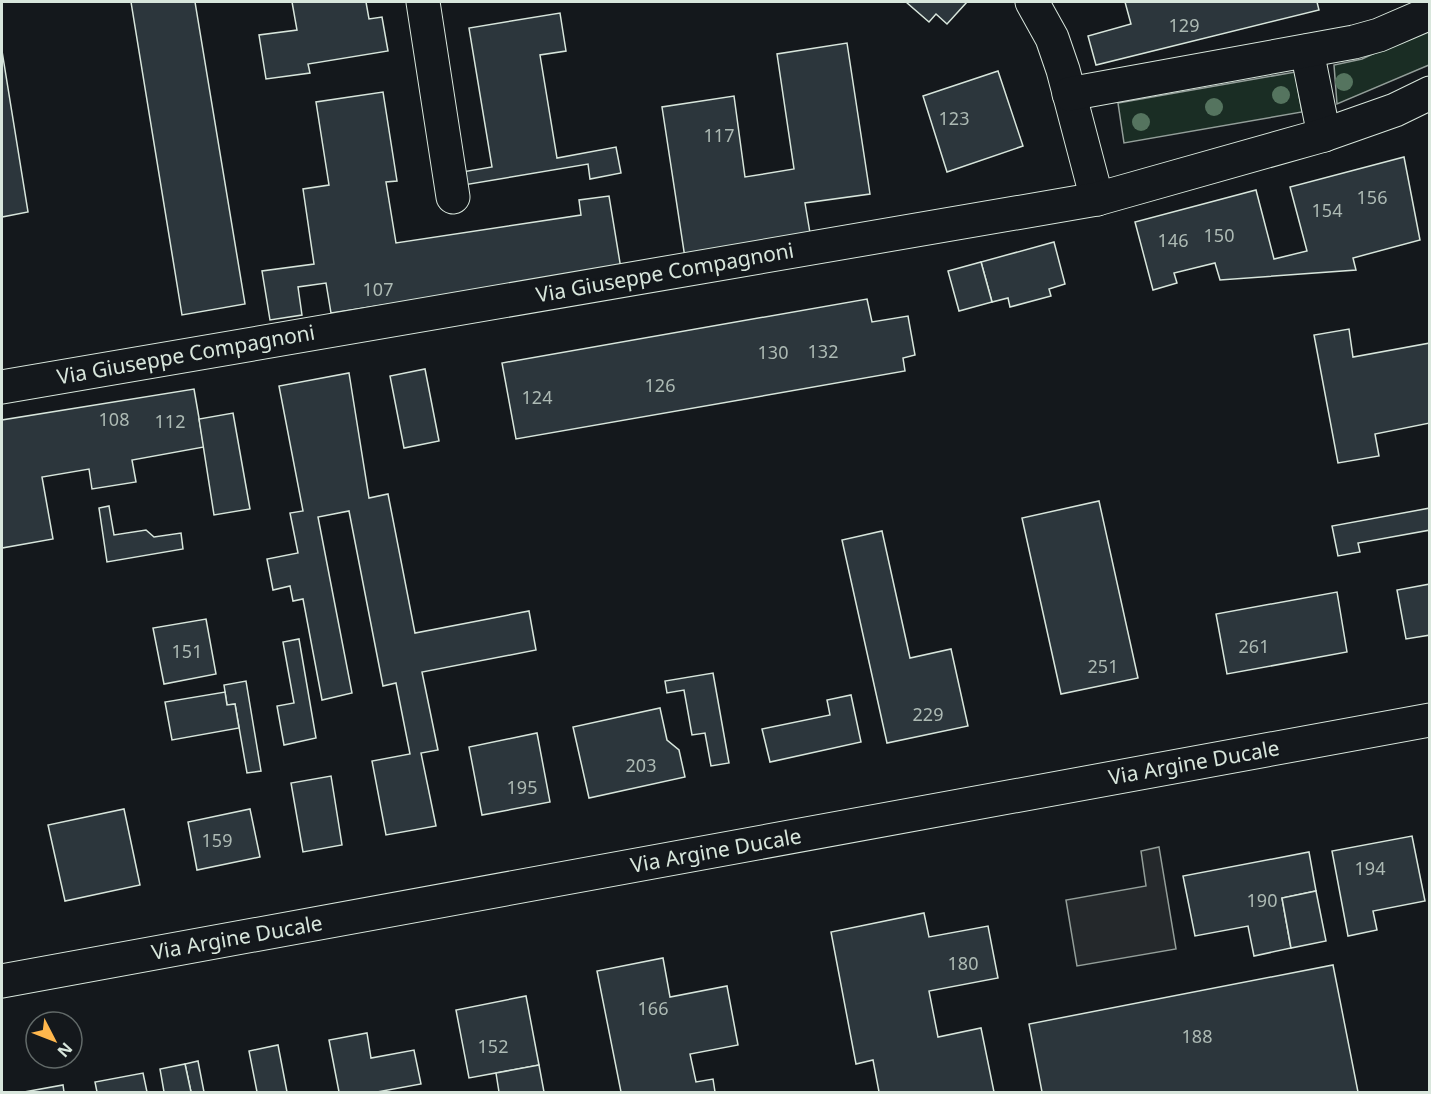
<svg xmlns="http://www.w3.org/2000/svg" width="1431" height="1094" font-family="'Noto Sans',sans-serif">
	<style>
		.green { fill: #1a2d24; stroke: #939e99; stroke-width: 1.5 }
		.parking { fill: #24282b; stroke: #939e99; stroke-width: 1.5 }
		.building { fill: #2c363c; stroke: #d8e6dc; stroke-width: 1.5 }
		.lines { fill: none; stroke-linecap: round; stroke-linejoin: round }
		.minor-casing { stroke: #d8e6dc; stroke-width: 35 }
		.minor { stroke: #14181c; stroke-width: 33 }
		.tree { fill: #55745f }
		.labels { text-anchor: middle; stroke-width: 4.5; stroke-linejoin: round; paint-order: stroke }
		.number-label { font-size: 18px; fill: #adbab4 }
		.street-label { font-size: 21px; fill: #d8e6dc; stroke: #14181c }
	</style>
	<rect width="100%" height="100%" fill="#14181c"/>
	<g class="green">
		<path d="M1429 26V65L1337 104 1334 65 1362 59 1414 35Z"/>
		<path d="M1295 72 1302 112 1124 143 1118 103Z"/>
	</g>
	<path class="parking" d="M1159 847 1176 949 1077 966 1066 900 1146 886 1141 851Z"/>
	<g class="building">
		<path d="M131 2H195L245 304 182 315Z"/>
		<path d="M292 2H366L369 19 382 17 388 51 308 64 310 73 266 79 259 35 297 30Z"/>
		<path d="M906 2H967L947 24 936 14 929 22Z"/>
		<path d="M1125 2H1317L1319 10 1096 65 1088 36 1131 24Z"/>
		<path d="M560 13 566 51 540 55 557 158 616 147 621 173 590 179 588 164 458 186 456 173 492 167 469 28Z"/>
		<path d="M847 43 870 194 805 203 811 239 685 258 662 107 734 96 745 177 794 169 777 54Z"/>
		<path d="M2 51 28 212 2 217Z"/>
		<path d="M998 71 1023 146 947 172 923 96Z"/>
		<path d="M383 92 397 181 386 182 396 243 581 215 579 200 609 196 621 269 331 313 326 283 298 287 302 315 270 320 262 271 314 264 303 189 329 185 316 102Z"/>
		<path d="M1404 157 1420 240 1353 258 1356 270 1220 280 1215 263 1174 273 1177 283 1153 290 1135 222 1256 190 1274 259 1307 251 1290 187Z"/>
		<path d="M1054 242 1065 284 1049 289 1051 296 1010 307 1008 298 992 302 981 262Z"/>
		<path d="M981 262 992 302 959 311 948 271Z"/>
		<path d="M867 299 872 322 908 316 915 355 903 358 905 371 516 439 502 363Z"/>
		<path d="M1349 329 1353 357 1430 343V423L1375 434 1379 456 1338 463 1314 335Z"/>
		<path d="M425 369 439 441 404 448 390 376Z"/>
		<path d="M349 373 369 498 388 494 415 633 529 611 536 650 422 672 438 750 421 753 436 826 386 835 372 761 410 754 396 683 383 686 349 511 318 517 352 693 322 700 303 599 293 601 290 586 273 590 267 559 298 553 290 513 303 511 279 386Z"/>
		<path d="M194 389 204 447 132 460 136 482 92 489 89 469 42 477 53 539 2 548V420Z"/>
		<path d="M233 413 250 509 214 515 199 419Z"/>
		<path d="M1099 501 1138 678 1061 694 1022 518Z"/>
		<path d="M109 506 114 535 146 530 154 537 181 533 183 549 107 562 99 508Z"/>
		<path d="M1430 508V530L1358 543 1360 552 1338 556 1332 526Z"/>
		<path d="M882 531 910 658 951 649 968 726 887 743 842 540Z"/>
		<path d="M1430 584V635L1406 639 1397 590Z"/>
		<path d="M1337 592 1347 652 1227 674 1216 614Z"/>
		<path d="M206 619 216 674 164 684 153 628Z"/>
		<path d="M299 639 316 738 284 745 277 706 294 703 283 642Z"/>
		<path d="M713 673 729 763 711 766 705 733 692 735 684 690 667 693 665 681Z"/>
		<path d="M246 681 261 771 247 773 235 704 227 705 224 685Z"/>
		<path d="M225 692 227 705 235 704 239 728 172 740 165 702Z"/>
		<path d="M851 695 861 742 770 762 762 729 830 715 827 700Z"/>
		<path d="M660 708 667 740 679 750 685 777 589 798 573 727Z"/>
		<path d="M537 733 550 802 482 815 469 747Z"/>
		<path d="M331 776 342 845 303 852 291 783Z"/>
		<path d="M124 809 140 885 65 901 48 825Z"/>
		<path d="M250 809 260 857 197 870 188 822Z"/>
		<path d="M1412 836 1425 901 1373 911 1377 930 1348 936 1332 851Z"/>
		<path d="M1309 852 1316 891 1282 898 1291 948 1254 956 1248 926 1195 936 1183 876Z"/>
		<path d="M1316 891 1326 941 1291 948 1282 898Z"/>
		<path d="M924 913 929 937 988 926 998 978 929 991 938 1037 981 1028 994 1092H879L873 1060 856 1064 831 932Z"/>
		<path d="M663 958 670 997 727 986 738 1045 690 1054 696 1082 713 1079 715 1092H621L597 971Z"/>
		<path d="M1333 965 1358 1092H1042L1029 1024Z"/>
		<path d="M526 996 539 1065 469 1078 456 1010Z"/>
		<path d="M367 1033 371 1058 414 1050 421 1084 377 1092H339L329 1040Z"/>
		<path d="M278 1045 287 1092H257L249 1051Z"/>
		<path d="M198 1061 204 1092H191L185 1064Z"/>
		<path d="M185 1064 191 1092H164L160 1069Z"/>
		<path d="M539 1065 544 1092H499L496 1073Z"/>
		<path d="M143 1073 147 1092H97L95 1082Z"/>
		<path d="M63 1085 64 1092H24Z"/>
	</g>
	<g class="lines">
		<g class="minor-casing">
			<g id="minor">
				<path d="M423 2 453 197"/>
				<path d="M1032 2 1052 38 1063 70 1097 199"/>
				<path d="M1307 51 1324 135"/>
				<path d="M1069 94 1354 42 1379 35 1430 13"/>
				<path d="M2 387 1097 199 1324 135 1395 110 1430 93"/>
				<path d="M2 981 1430 720"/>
			</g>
		</g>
		<use href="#minor" class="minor"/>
	</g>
	<g class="tree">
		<circle cx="1344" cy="82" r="9"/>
		<circle cx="1281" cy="95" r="9"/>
		<circle cx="1214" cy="107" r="9"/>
		<circle cx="1141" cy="122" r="9"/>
	</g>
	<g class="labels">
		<g class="number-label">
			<text x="1184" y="32">129</text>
			<text x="954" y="125">123</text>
			<text x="719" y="142">117</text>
			<text x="1372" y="204">156</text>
			<text x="1327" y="217">154</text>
			<text x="1219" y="242">150</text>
			<text x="1173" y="247">146</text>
			<text x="378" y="296">107</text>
			<text x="823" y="358">132</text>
			<text x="773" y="359">130</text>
			<text x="660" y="392">126</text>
			<text x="537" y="404">124</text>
			<text x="114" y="426">108</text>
			<text x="170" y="428">112</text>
			<text x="1254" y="653">261</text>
			<text x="187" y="658">151</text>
			<text x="1103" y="673">251</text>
			<text x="928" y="721">229</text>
			<text x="641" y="772">203</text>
			<text x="522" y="794">195</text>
			<text x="217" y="847">159</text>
			<text x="1370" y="875">194</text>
			<text x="1262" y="907">190</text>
			<text x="963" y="970">180</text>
			<text x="653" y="1015">166</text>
			<text x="1197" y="1043">188</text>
			<text x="493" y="1053">152</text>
		</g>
		<g class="street-label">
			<text transform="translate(665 273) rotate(-10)" y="7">Via Giuseppe Compagnoni</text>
			<text transform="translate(186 355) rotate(-10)" y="7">Via Giuseppe Compagnoni</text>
			<text transform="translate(1194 763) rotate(-10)" y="7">Via Argine Ducale</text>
			<text transform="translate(716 851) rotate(-10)" y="7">Via Argine Ducale</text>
			<text transform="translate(237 938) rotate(-10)" y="7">Via Argine Ducale</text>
		</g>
	</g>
	<rect width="1431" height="1094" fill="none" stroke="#d8e6dc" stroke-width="6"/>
	<g transform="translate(54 1040) rotate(132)"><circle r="28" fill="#14181c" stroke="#626a69" stroke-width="1.5"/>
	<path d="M0-4.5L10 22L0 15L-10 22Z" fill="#ffb74d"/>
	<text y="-9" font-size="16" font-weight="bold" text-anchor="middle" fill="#d8e6dc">N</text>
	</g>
</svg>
